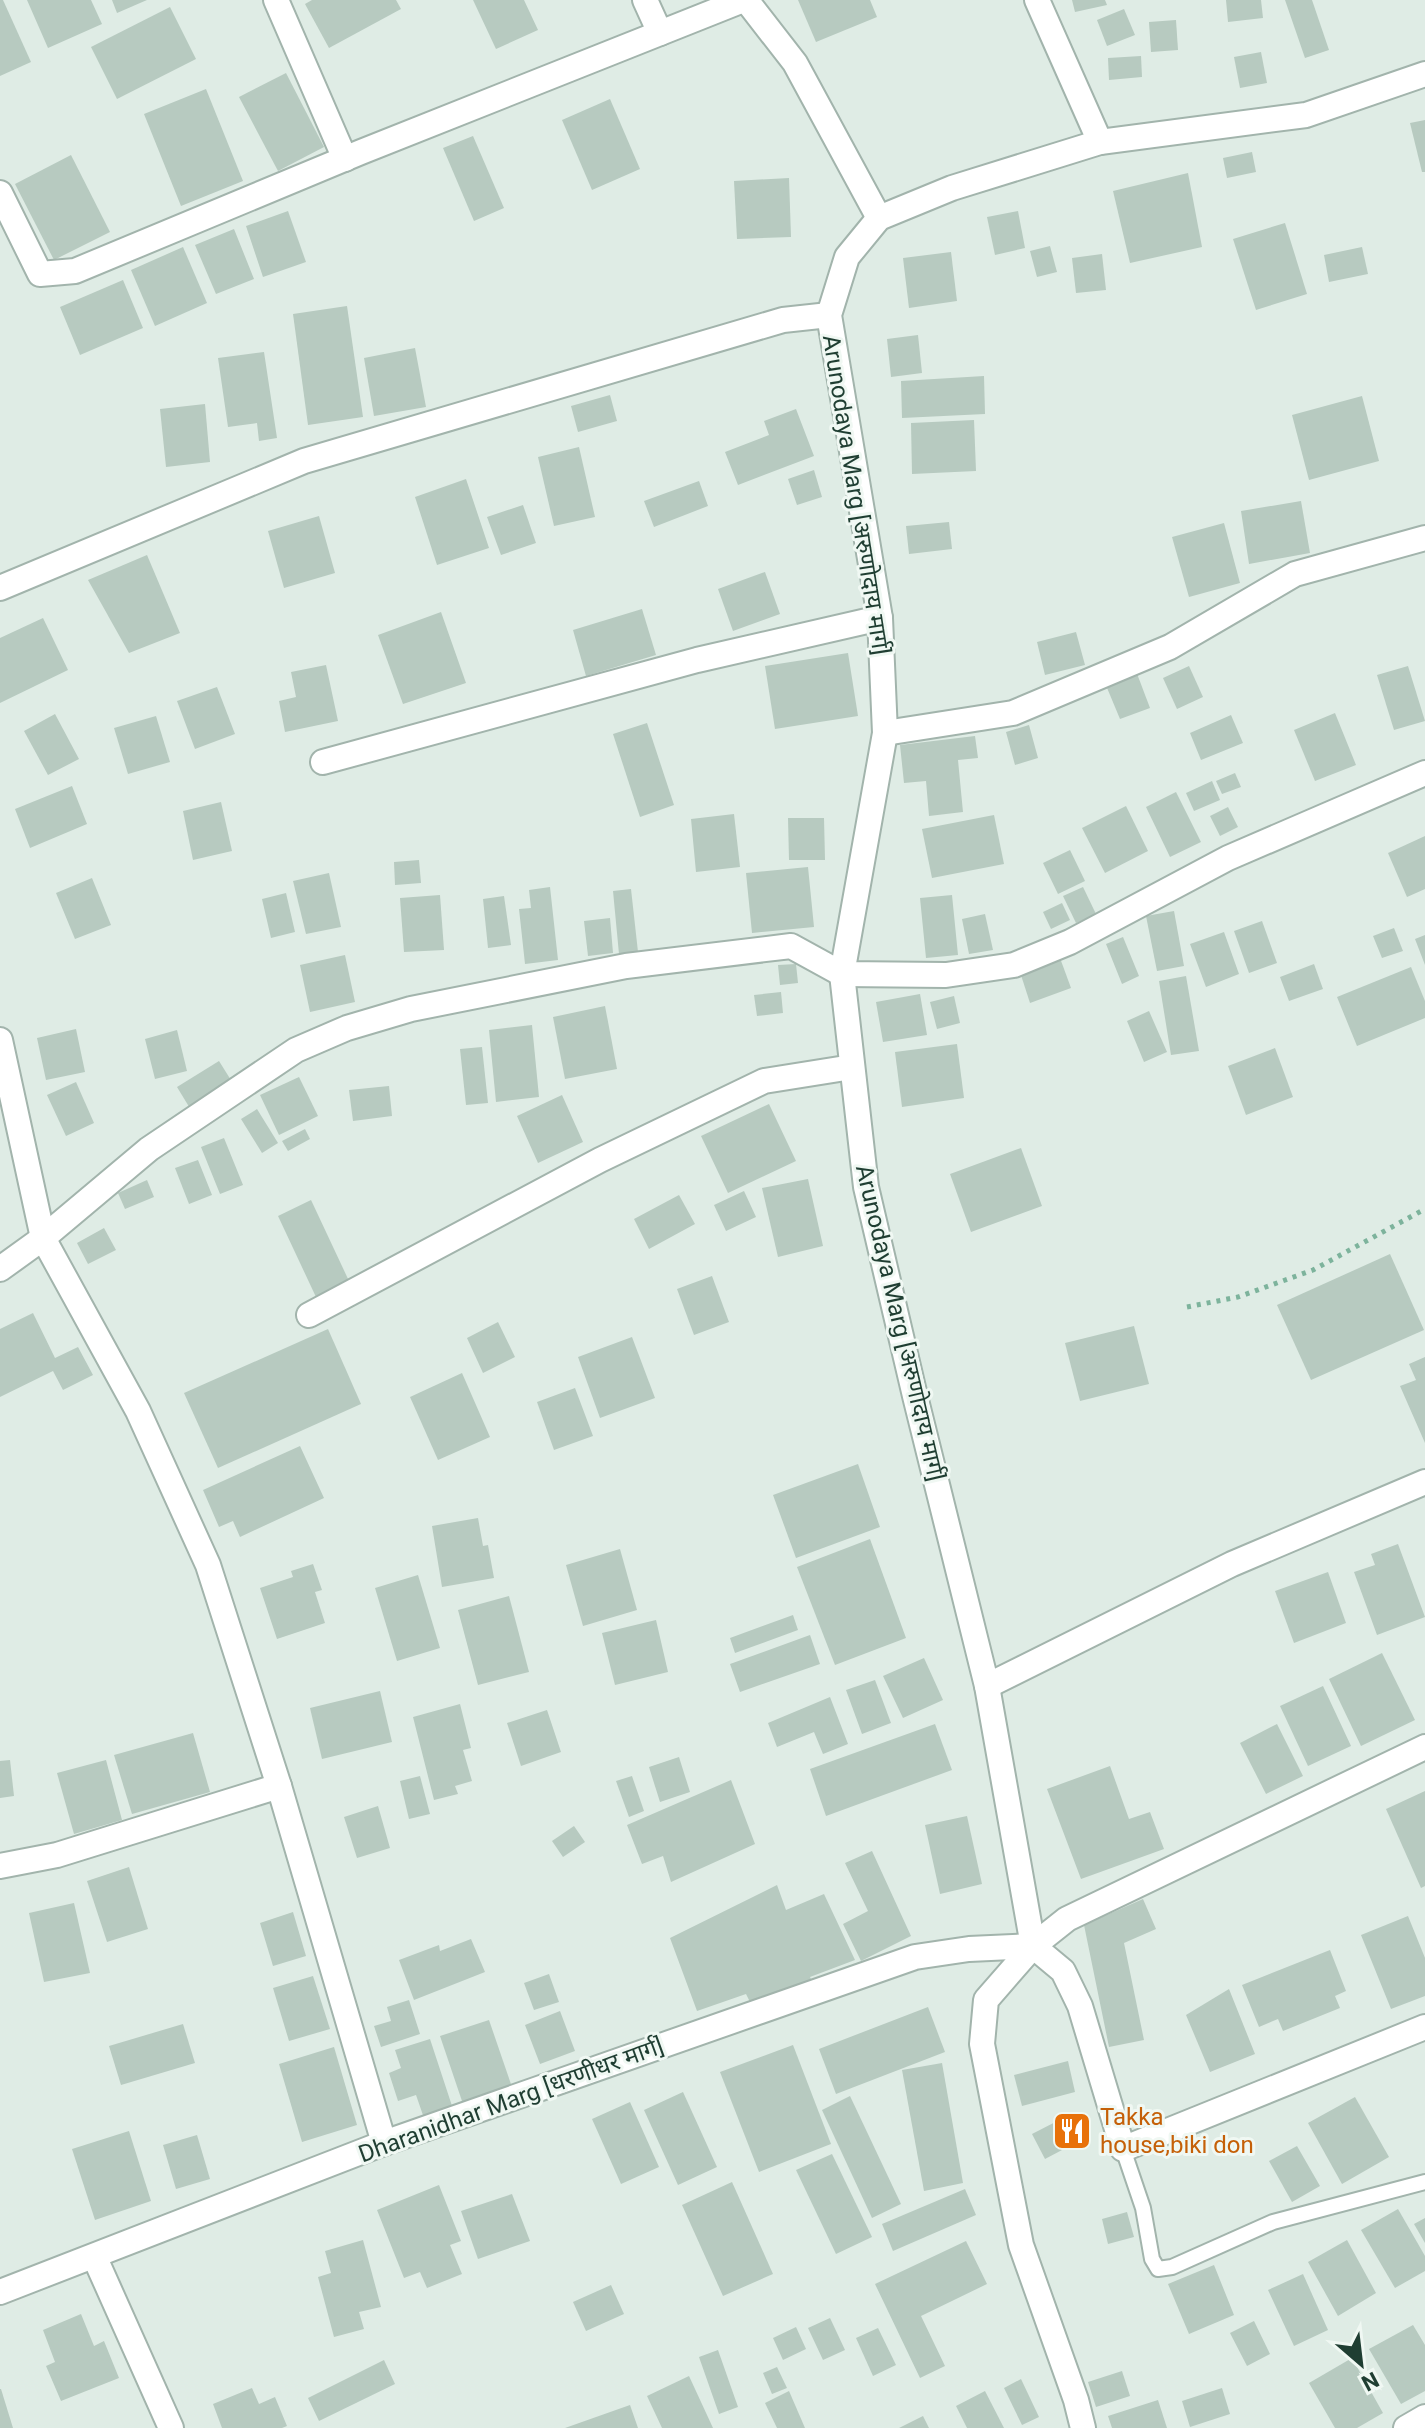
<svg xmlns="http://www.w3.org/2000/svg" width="1425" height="2428" font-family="Roboto,'Noto Sans Devanagari',sans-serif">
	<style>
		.building { fill: #b7cac0 }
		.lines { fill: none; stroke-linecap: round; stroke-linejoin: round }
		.service-casing { stroke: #a2b4ac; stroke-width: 18 }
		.minor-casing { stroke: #a2b4ac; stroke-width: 28 }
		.path { stroke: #7db39c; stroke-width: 5; stroke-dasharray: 4 6; stroke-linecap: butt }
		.service { stroke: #fff; stroke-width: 14 }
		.minor { stroke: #fff; stroke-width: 24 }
		.labels { text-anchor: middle; stroke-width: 6; stroke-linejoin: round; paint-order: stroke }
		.street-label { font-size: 24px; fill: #1f3e32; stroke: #f0f8f3 }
		.food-label { font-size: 24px; fill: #c56008; stroke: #f0f8f3; text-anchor: start }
	</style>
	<rect width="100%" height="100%" fill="#dfece5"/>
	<g class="building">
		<path d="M0 0H3L31 62 0 76Z"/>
		<path d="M27 0H91L102 24 48 48Z"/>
		<path d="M112 0H147L117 13Z"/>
		<path d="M312 0H396L401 9 329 48 305 4Z"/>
		<path d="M473 0H524L538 30 496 49Z"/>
		<path d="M798 0H870L877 17 816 42Z"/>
		<path d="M1072 0H1105L1107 5 1075 12Z"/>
		<path d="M1226 0H1261L1263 18 1228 22Z"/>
		<path d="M1285 0H1312L1329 50 1305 58Z"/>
		<path d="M170 7 196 59 117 99 91 47Z"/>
		<path d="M1124 9 1135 35 1107 46 1097 20Z"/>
		<path d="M1176 20 1178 50 1151 52 1149 22Z"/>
		<path d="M1261 52 1267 83 1240 88 1234 57Z"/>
		<path d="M1141 56 1142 77 1109 80 1108 58Z"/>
		<path d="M286 73 324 147 278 171 239 97Z"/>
		<path d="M206 89 243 181 181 206 144 114Z"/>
		<path d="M610 99 640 169 592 190 562 120Z"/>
		<path d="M1425 120V172H1422L1410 123Z"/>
		<path d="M473 136 504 208 474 221 443 148Z"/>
		<path d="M1252 152 1256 172 1227 178 1223 158Z"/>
		<path d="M71 155 110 232 54 260 15 184Z"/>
		<path d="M1188 173 1202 247 1130 263 1113 191Z"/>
		<path d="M789 178 791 237 737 239 734 181Z"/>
		<path d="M288 211 306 262 263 277 246 226Z"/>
		<path d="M1018 211 1025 248 995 255 987 217Z"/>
		<path d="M1285 223 1307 294 1256 310 1233 239Z"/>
		<path d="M234 229 254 279 216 294 195 245Z"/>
		<path d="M1050 246 1057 272 1037 277 1030 251Z"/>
		<path d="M183 247 207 303 155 326 131 270Z"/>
		<path d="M1362 247 1368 274 1329 282 1324 255Z"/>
		<path d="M951 252 957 301 909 308 903 258Z"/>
		<path d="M1102 254 1106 290 1076 293 1072 258Z"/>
		<path d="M123 280 143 328 80 355 60 307Z"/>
		<path d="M347 306 363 417 308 425 293 314Z"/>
		<path d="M918 335 922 373 891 377 887 339Z"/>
		<path d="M415 348 426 407 374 416 364 358Z"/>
		<path d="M264 352 277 438 259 441 257 423 228 427 218 358Z"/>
		<path d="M984 376 985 414 902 418 901 381Z"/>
		<path d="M610 395 617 421 578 432 571 406Z"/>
		<path d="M1362 396 1379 461 1309 480 1292 415Z"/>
		<path d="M205 404 210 462 166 467 160 409Z"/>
		<path d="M796 409 814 456 738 485 725 452 769 435 764 421Z"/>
		<path d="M974 420 976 471 912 474 911 423Z"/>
		<path d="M579 447 595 517 554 526 538 457Z"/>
		<path d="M814 470 822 497 797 505 788 479Z"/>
		<path d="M466 479 489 548 437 565 415 497Z"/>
		<path d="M699 481 708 506 654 527 644 501Z"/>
		<path d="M1301 501 1310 553 1249 564 1241 511Z"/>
		<path d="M523 505 536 543 501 555 487 517Z"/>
		<path d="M319 516 335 573 284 588 268 531Z"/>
		<path d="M949 522 952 549 909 554 906 526Z"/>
		<path d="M1224 523 1240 583 1189 597 1172 537Z"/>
		<path d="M147 555 180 633 129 653 88 580Z"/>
		<path d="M765 572 780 614 733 631 718 589Z"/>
		<path d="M642 609 656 655 586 676 573 630Z"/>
		<path d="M441 612 466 683 403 704 378 635Z"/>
		<path d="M43 618 68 670 0 703V638Z"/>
		<path d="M1076 632 1085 665 1045 675 1037 642Z"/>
		<path d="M848 653 858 716 775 729 765 666Z"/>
		<path d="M326 665 338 721 285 732 279 701 296 697 291 672Z"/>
		<path d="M1189 666 1203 697 1177 709 1163 678Z"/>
		<path d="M1408 666 1425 721 1394 730 1377 675Z"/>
		<path d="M1136 671 1150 708 1120 719 1105 683Z"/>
		<path d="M217 687 235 734 195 749 177 701Z"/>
		<path d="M1335 713 1356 765 1315 781 1294 730Z"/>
		<path d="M55 714 79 759 48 775 24 731Z"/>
		<path d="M1231 715 1243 743 1201 760 1190 733Z"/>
		<path d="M156 716 170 762 128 774 114 728Z"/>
		<path d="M647 723 674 805 640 817 613 734Z"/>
		<path d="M1029 725 1038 758 1015 765 1006 732Z"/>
		<path d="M975 736 978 758 958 760 963 812 929 816 926 781 904 783 900 745Z"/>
		<path d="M1235 773 1241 787 1222 794 1216 781Z"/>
		<path d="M1212 781 1220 800 1194 811 1186 793Z"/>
		<path d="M72 786 87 824 30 848 15 809Z"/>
		<path d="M1176 792 1201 842 1170 857 1146 807Z"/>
		<path d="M221 802 232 851 193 860 183 811Z"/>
		<path d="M1126 806 1148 851 1105 873 1082 828Z"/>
		<path d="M1228 807 1238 827 1220 836 1210 816Z"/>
		<path d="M734 814 740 867 696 872 691 819Z"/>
		<path d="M994 815 1004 864 932 878 922 829Z"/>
		<path d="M788 818H824L825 860H789Z"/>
		<path d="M1425 836V889L1407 897 1388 853Z"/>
		<path d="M1070 850 1085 881 1058 894 1043 863Z"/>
		<path d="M419 860 421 883 395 885 394 862Z"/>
		<path d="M808 867 814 927 752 933 746 873Z"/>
		<path d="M329 873 341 927 306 934 293 881Z"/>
		<path d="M92 878 111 925 75 939 56 893Z"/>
		<path d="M550 887 558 960 525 964 519 909 531 908 529 890Z"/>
		<path d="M1083 887 1096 914 1076 923 1063 896Z"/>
		<path d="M631 889 638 952 619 954 613 891Z"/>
		<path d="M286 893 295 932 271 938 262 899Z"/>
		<path d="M440 895 444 950 404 952 400 898Z"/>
		<path d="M952 895 958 955 926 958 920 898Z"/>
		<path d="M504 896 511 945 488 948 483 899Z"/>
		<path d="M1062 903 1070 920 1051 929 1043 912Z"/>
		<path d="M1174 911 1184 966 1157 971 1146 916Z"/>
		<path d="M985 914 993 950 969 954 962 919Z"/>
		<path d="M610 918 613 953 588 956 584 921Z"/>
		<path d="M1262 921 1277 963 1249 973 1234 931Z"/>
		<path d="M1394 928 1403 951 1382 958 1373 936Z"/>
		<path d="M1224 932 1239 974 1206 987 1190 944Z"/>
		<path d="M1425 935V965L1415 939Z"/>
		<path d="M1123 937 1139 976 1122 984 1106 944Z"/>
		<path d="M345 955 355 1002 310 1012 300 965Z"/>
		<path d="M1060 958 1071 988 1030 1003 1020 972Z"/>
		<path d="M796 964 798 983 780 985 778 965Z"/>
		<path d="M1314 964 1323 989 1289 1001 1280 977Z"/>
		<path d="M1411 967 1425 1001V1018L1357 1046 1337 997Z"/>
		<path d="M1186 976 1199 1051 1171 1055 1159 981Z"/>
		<path d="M781 992 783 1013 757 1016 754 995Z"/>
		<path d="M920 994 927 1035 883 1042 876 1002Z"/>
		<path d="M954 996 960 1023 937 1029 930 1002Z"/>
		<path d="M605 1006 617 1069 565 1079 553 1017Z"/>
		<path d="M1149 1011 1167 1052 1144 1062 1127 1021Z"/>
		<path d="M532 1025 539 1097 496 1102 489 1030Z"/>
		<path d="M76 1029 85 1072 46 1080 37 1038Z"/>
		<path d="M177 1030 187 1071 155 1079 145 1039Z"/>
		<path d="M957 1044 964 1098 902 1107 895 1052Z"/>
		<path d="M482 1047 488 1103 466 1105 460 1049Z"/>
		<path d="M1275 1048 1293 1097 1246 1115 1228 1066Z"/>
		<path d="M219 1061 234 1085 191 1110 177 1087Z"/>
		<path d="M299 1077 318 1116 279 1135 260 1095Z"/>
		<path d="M76 1082 94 1123 66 1136 47 1095Z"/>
		<path d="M389 1086 392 1116 353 1121 349 1090Z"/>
		<path d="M562 1095 583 1142 538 1163 517 1116Z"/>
		<path d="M769 1104 796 1161 728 1193 701 1136Z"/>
		<path d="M257 1109 278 1143 262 1153 241 1119Z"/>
		<path d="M305 1129 310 1139 288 1151 282 1141Z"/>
		<path d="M224 1138 243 1185 220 1194 201 1147Z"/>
		<path d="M1021 1148 1042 1206 971 1232 950 1174Z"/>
		<path d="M198 1160 212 1195 189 1204 175 1168Z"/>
		<path d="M808 1179 823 1246 778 1257 762 1188Z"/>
		<path d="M147 1180 154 1197 125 1209 118 1193Z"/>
		<path d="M744 1191 756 1217 726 1231 714 1205Z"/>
		<path d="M679 1195 695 1224 649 1249 634 1219Z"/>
		<path d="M311 1200 349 1281 316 1297 278 1216Z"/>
		<path d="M104 1228 116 1250 88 1264 77 1243Z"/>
		<path d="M1390 1254 1424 1330 1311 1380 1277 1305Z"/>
		<path d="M712 1276 729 1322 694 1335 677 1289Z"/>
		<path d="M33 1313 55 1358 78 1347 93 1375 63 1390 53 1371 0 1397V1329Z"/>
		<path d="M498 1322 515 1357 483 1373 467 1338Z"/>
		<path d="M1134 1326 1149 1384 1080 1401 1065 1343Z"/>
		<path d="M328 1329 361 1404 218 1468 184 1393Z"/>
		<path d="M632 1337 655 1398 600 1418 578 1357Z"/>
		<path d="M1425 1357V1443L1400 1386 1416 1380 1409 1364Z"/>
		<path d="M462 1373 490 1437 438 1460 410 1397Z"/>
		<path d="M575 1388 593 1436 554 1450 537 1402Z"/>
		<path d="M300 1446 324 1498 240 1537 233 1521 219 1527 203 1490Z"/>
		<path d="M858 1464 880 1527 796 1558 773 1495Z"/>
		<path d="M478 1518 483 1546 488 1545 494 1578 442 1587 432 1526Z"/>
		<path d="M870 1539 906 1638 835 1665 797 1567Z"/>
		<path d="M1398 1544 1425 1617 1377 1635 1354 1572 1375 1565 1371 1554Z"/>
		<path d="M620 1549 637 1610 583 1626 566 1565Z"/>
		<path d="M313 1564 322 1590 315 1592 325 1623 277 1639 260 1588 293 1577 291 1571Z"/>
		<path d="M1328 1572 1346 1623 1294 1643 1275 1591Z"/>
		<path d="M418 1575 440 1648 397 1661 375 1588Z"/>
		<path d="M509 1596 529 1672 478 1685 458 1610Z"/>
		<path d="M793 1615 798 1630 735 1653 730 1638Z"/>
		<path d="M656 1620 668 1672 615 1685 602 1633Z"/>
		<path d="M810 1635 820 1664 740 1692 730 1664Z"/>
		<path d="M1382 1653 1415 1720 1361 1746 1329 1679Z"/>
		<path d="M924 1658 943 1700 903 1718 883 1676Z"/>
		<path d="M875 1680 891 1723 862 1734 846 1690Z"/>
		<path d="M1323 1686 1351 1746 1308 1766 1280 1706Z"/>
		<path d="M380 1691 392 1742 322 1759 310 1708Z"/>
		<path d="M830 1697 848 1744 823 1754 814 1732 777 1747 768 1723Z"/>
		<path d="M460 1704 471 1748 463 1750 472 1781 455 1786 458 1794 434 1800 413 1717Z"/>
		<path d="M547 1710 561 1752 521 1766 507 1723Z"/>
		<path d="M935 1724 952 1770 826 1816 810 1769Z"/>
		<path d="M1277 1724 1303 1776 1266 1794 1240 1743Z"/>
		<path d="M193 1733 210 1792 132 1814 114 1755Z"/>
		<path d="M679 1757 690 1792 660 1802 649 1767Z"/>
		<path d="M10 1760 14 1796 0 1798V1761Z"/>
		<path d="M106 1760 122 1820 74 1834 57 1773Z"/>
		<path d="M1110 1766 1129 1819 1150 1812 1164 1849 1081 1879 1047 1789Z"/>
		<path d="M420 1776 430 1814 409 1819 400 1781Z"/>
		<path d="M632 1776 644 1811 629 1817 616 1781Z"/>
		<path d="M731 1780 755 1844 671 1882 663 1856 642 1864 627 1825Z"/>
		<path d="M1425 1791V1886L1421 1888 1386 1809Z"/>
		<path d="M378 1806 390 1848 357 1858 344 1817Z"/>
		<path d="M967 1816 982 1884 940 1894 925 1825Z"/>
		<path d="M574 1826 585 1842 563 1857 552 1841Z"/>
		<path d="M872 1851 911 1936 861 1961 843 1924 868 1911 845 1863Z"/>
		<path d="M129 1867 148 1929 107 1942 87 1881Z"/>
		<path d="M777 1885 786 1910 824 1894 855 1960 810 1977 812 1981 750 2002 746 1994 697 2011 670 1938Z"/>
		<path d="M1143 1899 1156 1929 1124 1943 1144 2040 1109 2047 1084 1925Z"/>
		<path d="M74 1903 90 1973 44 1982 29 1913Z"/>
		<path d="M293 1912 306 1956 273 1966 260 1923Z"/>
		<path d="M1408 1916 1425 1958V1996L1391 2009 1361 1935Z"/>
		<path d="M471 1939 485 1972 414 2000 399 1960 439 1945 440 1951Z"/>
		<path d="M1330 1950 1346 1991 1335 1996 1340 2008 1283 2031 1278 2019 1259 2027 1242 1985Z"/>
		<path d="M549 1974 559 2002 534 2010 524 1983Z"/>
		<path d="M313 1976 330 2029 289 2041 273 1988Z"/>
		<path d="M1229 1989 1255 2054 1210 2072 1186 2015Z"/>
		<path d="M409 2000 420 2034 381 2047 374 2026 391 2021 387 2007Z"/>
		<path d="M928 2007 945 2052 836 2094 819 2049Z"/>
		<path d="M560 2011 575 2051 540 2064 525 2025Z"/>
		<path d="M489 2020 513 2090 464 2107 440 2036Z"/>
		<path d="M183 2024 195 2063 121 2085 109 2046Z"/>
		<path d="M430 2039 454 2112 425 2121 416 2095 398 2101 389 2073 401 2068 395 2050Z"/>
		<path d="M793 2045 831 2144 759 2172 720 2072Z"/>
		<path d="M334 2047 357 2125 302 2142 279 2064Z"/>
		<path d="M1068 2061 1075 2092 1022 2106 1014 2075Z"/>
		<path d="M942 2063 963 2183 924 2191 902 2070Z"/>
		<path d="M683 2092 717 2167 678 2185 644 2110Z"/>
		<path d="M850 2096 901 2204 872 2218 822 2110Z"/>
		<path d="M1355 2097 1389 2157 1342 2184 1308 2123Z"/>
		<path d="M630 2102 659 2167 621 2184 592 2119Z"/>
		<path d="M1069 2115 1081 2140 1045 2159 1032 2134Z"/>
		<path d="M129 2131 151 2201 95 2220 72 2149Z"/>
		<path d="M197 2135 210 2179 176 2189 163 2145Z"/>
		<path d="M1297 2146 1320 2186 1292 2202 1269 2161Z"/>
		<path d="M832 2154 872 2237 836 2254 796 2170Z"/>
		<path d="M732 2182 773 2274 723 2296 682 2205Z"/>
		<path d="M439 2185 461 2241 450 2245 462 2274 427 2288 420 2272 404 2278 377 2210Z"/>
		<path d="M965 2189 976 2215 893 2251 882 2224Z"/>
		<path d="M512 2194 530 2241 478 2259 461 2211Z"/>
		<path d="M1398 2209 1425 2256V2271L1395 2288 1361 2230Z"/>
		<path d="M1127 2212 1134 2237 1108 2244 1102 2219Z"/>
		<path d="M1425 2218V2243L1414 2224Z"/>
		<path d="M363 2240 381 2307 359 2312 364 2329 334 2337 318 2277 331 2273 325 2251Z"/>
		<path d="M1347 2240 1376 2293 1338 2316 1308 2262Z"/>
		<path d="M966 2241 987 2284 921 2316 945 2366 920 2378 875 2284Z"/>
		<path d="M1214 2265 1234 2315 1189 2334 1168 2284Z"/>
		<path d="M1303 2274 1328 2330 1294 2346 1268 2290Z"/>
		<path d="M611 2285 624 2314 586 2331 573 2302Z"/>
		<path d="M81 2314 94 2346 104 2341 119 2378 61 2401 46 2366 55 2362 43 2330Z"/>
		<path d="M830 2318 845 2350 823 2360 808 2328Z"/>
		<path d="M1254 2321 1270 2354 1247 2366 1230 2333Z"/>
		<path d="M1413 2325 1425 2345V2391L1401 2404 1369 2349Z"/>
		<path d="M796 2327 806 2349 783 2360 773 2338Z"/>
		<path d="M878 2328 896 2365 873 2376 856 2338Z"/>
		<path d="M718 2350 738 2407 719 2414 699 2357Z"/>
		<path d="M1352 2358 1383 2413 1357 2428H1335L1309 2383Z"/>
		<path d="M384 2360 395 2384 319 2421 308 2398Z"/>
		<path d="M777 2367 787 2388 772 2394 763 2373Z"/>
		<path d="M1122 2371 1130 2396 1096 2407 1088 2382Z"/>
		<path d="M689 2376 713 2428H662L647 2396Z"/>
		<path d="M1021 2379 1039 2417 1022 2425 1004 2388Z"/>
		<path d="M252 2388 259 2404 275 2397 287 2426 282 2428H222L213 2404Z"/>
		<path d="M1222 2388 1230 2414 1190 2427 1182 2401Z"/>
		<path d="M0 2389H1L13 2428H0Z"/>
		<path d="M789 2391 805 2428H777L765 2403Z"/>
		<path d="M985 2391 1004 2428H967L956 2406Z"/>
		<path d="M1158 2400 1167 2428H1112L1108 2416Z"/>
		<path d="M630 2405 638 2428H565Z"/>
		<path d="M923 2416 929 2428H899Z"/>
	</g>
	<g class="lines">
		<g class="service-casing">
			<path id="service" d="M1123 2149 1143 2208 1152 2259 1158 2269 1172 2267 1273 2222 1425 2182"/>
		</g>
		<g class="minor-casing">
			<g id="minor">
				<path d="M276 0 345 159"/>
				<path d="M645 0 660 33"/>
				<path d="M746 0 795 63 879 218"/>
				<path d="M1037 0 1100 142"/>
				<path d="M0 193 40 274 75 271 361 152 743 0"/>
				<path d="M0 588 304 461 783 320 829 315"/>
				<path d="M885 733 1013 713 1170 647 1295 574 1425 538"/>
				<path d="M323 762 697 660 880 618"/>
				<path d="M0 1040 43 1238 138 1411 208 1565 279 1786 384 2143"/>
				<path d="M0 1269 43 1238 149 1149 296 1050 347 1028 411 1009 626 966 791 946 842 974 946 975 1014 965 1070 942 1228 858 1425 773"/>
				<path d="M309 1315 600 1160 764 1081 852 1067"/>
				<path d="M987 1686 1232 1564 1425 1482"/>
				<path d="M0 1866 57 1855 279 1786"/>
				<path d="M1033 1946 987 1686 915 1396 866 1187 842 974 885 733 880 618 829 315 847 257 879 218 952 188 1100 142 1306 115 1425 74"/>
				<path d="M1033 1946 1063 1971 1080 2006 1123 2149 1425 2027"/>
				<path d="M95 2258 171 2428"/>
				<path d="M0 2292 384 2143 915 1957 969 1949 1033 1946"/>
				<path d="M1083 2428 1076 2400 1021 2245 982 2044 986 2000 1033 1946 1067 1919 1425 1747"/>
				<path d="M1406 2428 1425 2417"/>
			</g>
		</g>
		<path class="path" d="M1187 1307 1238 1297 1313 1270 1425 1209"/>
		<use href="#service" class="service"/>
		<use href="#minor" class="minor"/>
	</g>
	<defs>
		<g id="restaurant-square" transform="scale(2)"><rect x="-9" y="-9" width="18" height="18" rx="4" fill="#e8710a" stroke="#f0f8f3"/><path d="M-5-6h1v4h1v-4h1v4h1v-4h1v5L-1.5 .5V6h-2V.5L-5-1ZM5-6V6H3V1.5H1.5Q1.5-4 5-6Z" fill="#fff"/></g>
	</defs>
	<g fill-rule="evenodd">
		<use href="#restaurant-square" x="1072" y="2131"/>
	</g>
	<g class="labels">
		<g class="street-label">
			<text transform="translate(856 495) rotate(81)" y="8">Arunodaya Marg [अरुणोदा‍य मार्ग]</text>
			<text transform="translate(900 1323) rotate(77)" y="8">Arunodaya Marg [अरुणोदा‍य मार्ग]</text>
			<text transform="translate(511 2100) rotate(-20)" y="8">Dharanidhar Marg [धरणीधर मार्ग]</text>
		</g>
		<g class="food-label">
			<text x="1100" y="2125">Takka<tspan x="1100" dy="28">house,biki don</tspan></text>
		</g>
	</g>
	<g transform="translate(1361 2364) rotate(152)" stroke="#f0f8f3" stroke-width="6" paint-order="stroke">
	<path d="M0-6L14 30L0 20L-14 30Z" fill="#1f3e32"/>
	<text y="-12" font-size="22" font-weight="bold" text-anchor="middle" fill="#1f3e32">N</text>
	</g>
</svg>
